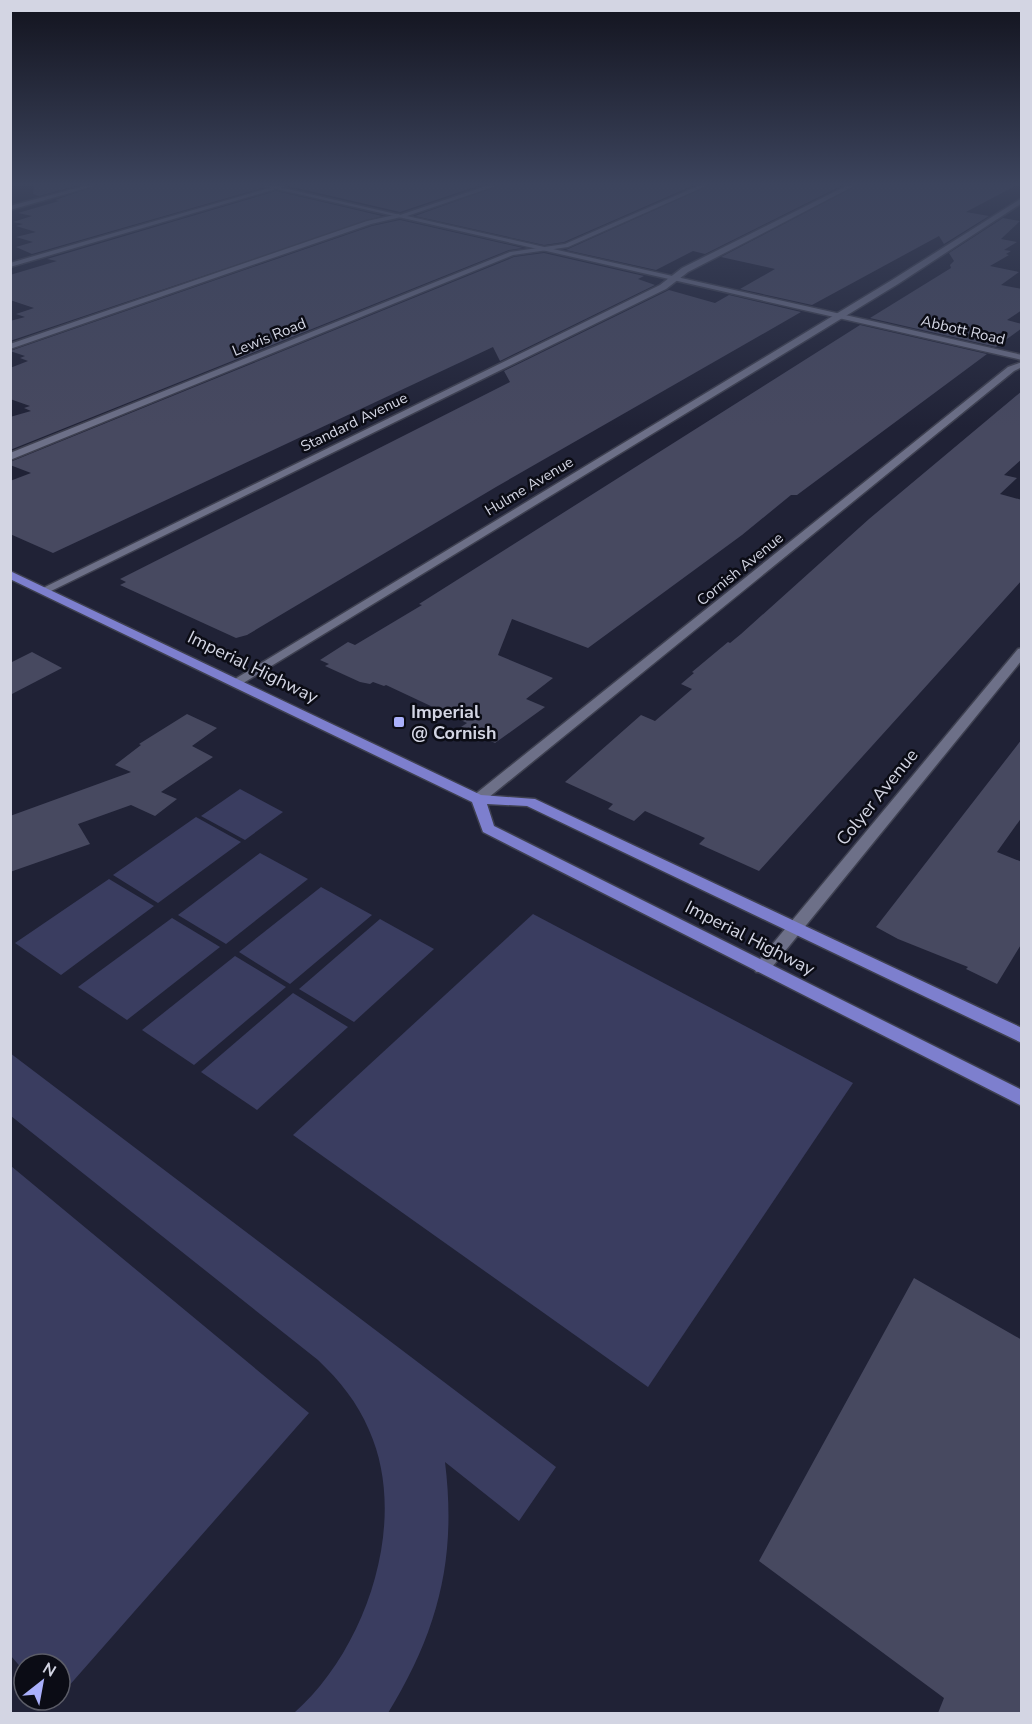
<svg xmlns="http://www.w3.org/2000/svg" width="1032" height="1724" font-family="'Nunito Sans',sans-serif">
	<style>
		.green { fill: #3a3d60 }
		.building { fill: #474960 }
		.lines { fill: none; stroke-linecap: round; stroke-linejoin: round }
		.minor-casing { stroke: #3e4050; stroke-width: 3 }
		.tertiary-casing { stroke: #3e4050; stroke-width: 3 }
		.primary-casing { stroke: #3e4050; stroke-width: 3 }
		.minor { fill: #6d7088; fill-rule: evenodd }
		.tertiary { fill: #6d7088; fill-rule: evenodd }
		.primary { fill: #7d7fce; fill-rule: evenodd }
		.poi-dot { fill: #aab0fb; stroke: #0b0c15; stroke-width: 2 }
		.labels { text-anchor: middle; stroke-width: 5; stroke-linejoin: round; paint-order: stroke }
		.far-street-label { font-size: 15px; fill: #d3d5e3; stroke: #0b0c15 }
		.street-label { font-size: 18px; fill: #d3d5e3; stroke: #0b0c15 }
		.poi-label { font-size: 18px; font-weight: bold; fill: #d3d5e3; stroke: #0b0c15; text-anchor: start }
	</style>
	<rect width="100%" height="100%" fill="#202236"/>
	<g class="green">
		<path d="M240 789 283 812 245 840 201 816Z"/>
		<path d="M196 817 241 842 158 903 113 875Z"/>
		<path d="M260 853 308 879 226 944 178 915Z"/>
		<path d="M109 879 154 906 61 975 15 943Z"/>
		<path d="M321 887 372 915 290 984 239 952Z"/>
		<path d="M533 914 853 1083 648 1387 293 1135Z"/>
		<path d="M172 918 220 947 127 1020 78 987Z"/>
		<path d="M380 919 434 949 354 1022 299 989Z"/>
		<path d="M235 956 286 987 194 1065 142 1030Z"/>
		<path d="M293 993 348 1027 257 1110 201 1072Z"/>
		<path d="M10 1053 556 1467 519 1521 445 1462C457 1559 438 1631 388 1713H294C366 1650 410 1521 369 1430 357 1402 340 1381 318 1360L11 1116Z"/>
		<path d="M11 1166 309 1413 60 1696V1664H24V1671L11 1656Z"/>
	</g>
	<g class="building">
		<path d="M34 186H75L39 196 33 194Z"/>
		<path d="M96 186H261L262 188 32 254 16 247 33 242 16 237 36 232 16 226 23 224 13 222 32 216 18 213 59 201 55 200Z"/>
		<path d="M288 186H478L400 212Z"/>
		<path d="M498 186H692L564 242 544 245 415 216Z"/>
		<path d="M708 186H841L705 254 693 251 656 270 566 250Z"/>
		<path d="M856 186H1015L966 212 989 216 944 244 939 236 812 305 740 289 775 269 721 257Z"/>
		<path d="M276 191 382 216 10 341V321L25 317 16 314 34 308 10 300V275L57 261 47 259Z"/>
		<path d="M1003 218 1020 221 1001 239 1017 242 1004 250 1011 251 1006 254 1009 255 990 266 1019 272 1001 285 1022 289V310L1007 320 1022 324V328L996 347 870 318 951 268 950 265 954 261 949 253Z"/>
		<path d="M400 220 523 248 509 250 10 450V417L31 411 24 408 30 406 10 399V368L28 361 20 358 25 356 10 351 372 226Z"/>
		<path d="M544 253 644 276 638 279 655 285 500 361 493 347 53 553 10 534V481L31 473 10 465V462L514 257Z"/>
		<path d="M669 290 715 303 729 295 801 312 496 487 247 635 236 638 120 585 126 582 120 579 510 382 504 371Z"/>
		<path d="M860 325 987 354 797 495H791L742 535 588 648 512 619 498 655 553 678 526 699 545 707 495 743 461 727 467 723 386 685 384 686 373 682 370 684 360 682 325 666 329 664 320 660 348 642 355 645 422 605 419 604Z"/>
		<path d="M1022 391V459L1004 475 1017 478 1000 494 1022 500V580L759 871 699 844 705 838 645 811 634 821 608 809 613 804 565 782 641 715 655 721 692 689 681 684 694 673 692 672 728 642 730 643 741 634 869 519Z"/>
		<path d="M32 652 62 668 10 695V663Z"/>
		<path d="M187 714 217 728 192 746 213 757 161 792 177 799 155 816 131 805 78 824 90 844 10 872V816L131 772 115 765 141 745 139 744Z"/>
		<path d="M1022 739V817L997 852 1022 862V943L997 984 966 969 968 967 898 939 876 927Z"/>
		<path d="M914 1278 1022 1340V1713H938L944 1698 759 1561Z"/>
	</g>
	<g class="lines">
		<g class="minor-casing">
			<g id="minor">
				<path d="M84 186H94L10 210V206Z"/>
				<path d="M276 186H286L10 267V263Z"/>
				<path d="M698 186H706L568 247 513 255 10 460V453L510 252 565 244Z"/>
				<path d="M846 186H854L688 272 666 289 49 592 45 593 39 590 660 285 682 268Z"/>
				<path d="M1022 198V203L898 284 240 685H232L230 682 892 280Z"/>
				<path d="M399 214 401 217 371 224 10 349V344L367 221Z"/>
				<path d="M1022 362V367L1014 371 483 802H473L471 799 473 796 1008 367Z"/>
				<path d="M1022 648V660L768 972H756L754 968 756 964 1018 649Z"/>
			</g>
		</g>
		<g class="tertiary-casing">
			<path id="tertiary" d="M263 186H275L400 215 486 186H496L407 216 1022 355V360Z"/>
		</g>
		<g class="primary-casing">
			<path id="primary" d="M10 571 481 795 535 799 1022 1028V1043L527 806 487 804 494 826 1022 1090V1106L483 832 472 802 10 579Z"/>
		</g>
		<use href="#minor" class="minor"/>
		<use href="#tertiary" class="tertiary"/>
		<use href="#primary" class="primary"/>
	</g>
	<linearGradient id="sky" x2="0" y2="1"><stop stop-color="#12131e"/><stop offset="0.43" stop-color="#3c445d"/><stop offset="1" stop-color="#3c445d" stop-opacity="0"/></linearGradient>
	<rect width="1032" height="428" fill="url(#sky)"/>
	<rect class="poi-dot" x="393" y="716" width="12" height="12" rx="3"/>
	<g class="labels">
		<g class="far-street-label">
			<text transform="translate(963 330) rotate(13)" y="5">Abbott Road</text>
			<text transform="translate(269 337) rotate(-22)" y="5">Lewis Road</text>
			<text transform="translate(354 422) rotate(-26)" y="5">Standard Avenue</text>
			<text transform="translate(529 486) rotate(-31)" y="5">Hulme Avenue</text>
			<text transform="translate(740 569) rotate(-39)" y="5">Cornish Avenue</text>
		</g>
		<g class="street-label">
			<text transform="translate(253 667) rotate(26)" y="6">Imperial Highway</text>
			<text transform="translate(877 797) rotate(-51)" y="6">Colyer Avenue</text>
			<text transform="translate(750 938) rotate(27)" y="6">Imperial Highway</text>
		</g>
		<g class="poi-label">
			<text x="411" y="718">Imperial<tspan x="411" dy="21">@ Cornish</tspan></text>
		</g>
	</g>
	<rect width="1032" height="1724" fill="none" stroke="#d3d5e3" stroke-width="24"/>
	<g transform="translate(42 1682) rotate(31)"><circle r="28" fill="#0b0c15" stroke="#5b5c67" stroke-width="1.5"/>
	<path d="M0-4.5L10 22L0 15L-10 22Z" fill="#aab0fb"/>
	<text y="-9" font-size="16" font-weight="bold" text-anchor="middle" fill="#d3d5e3">N</text>
	</g>
</svg>
